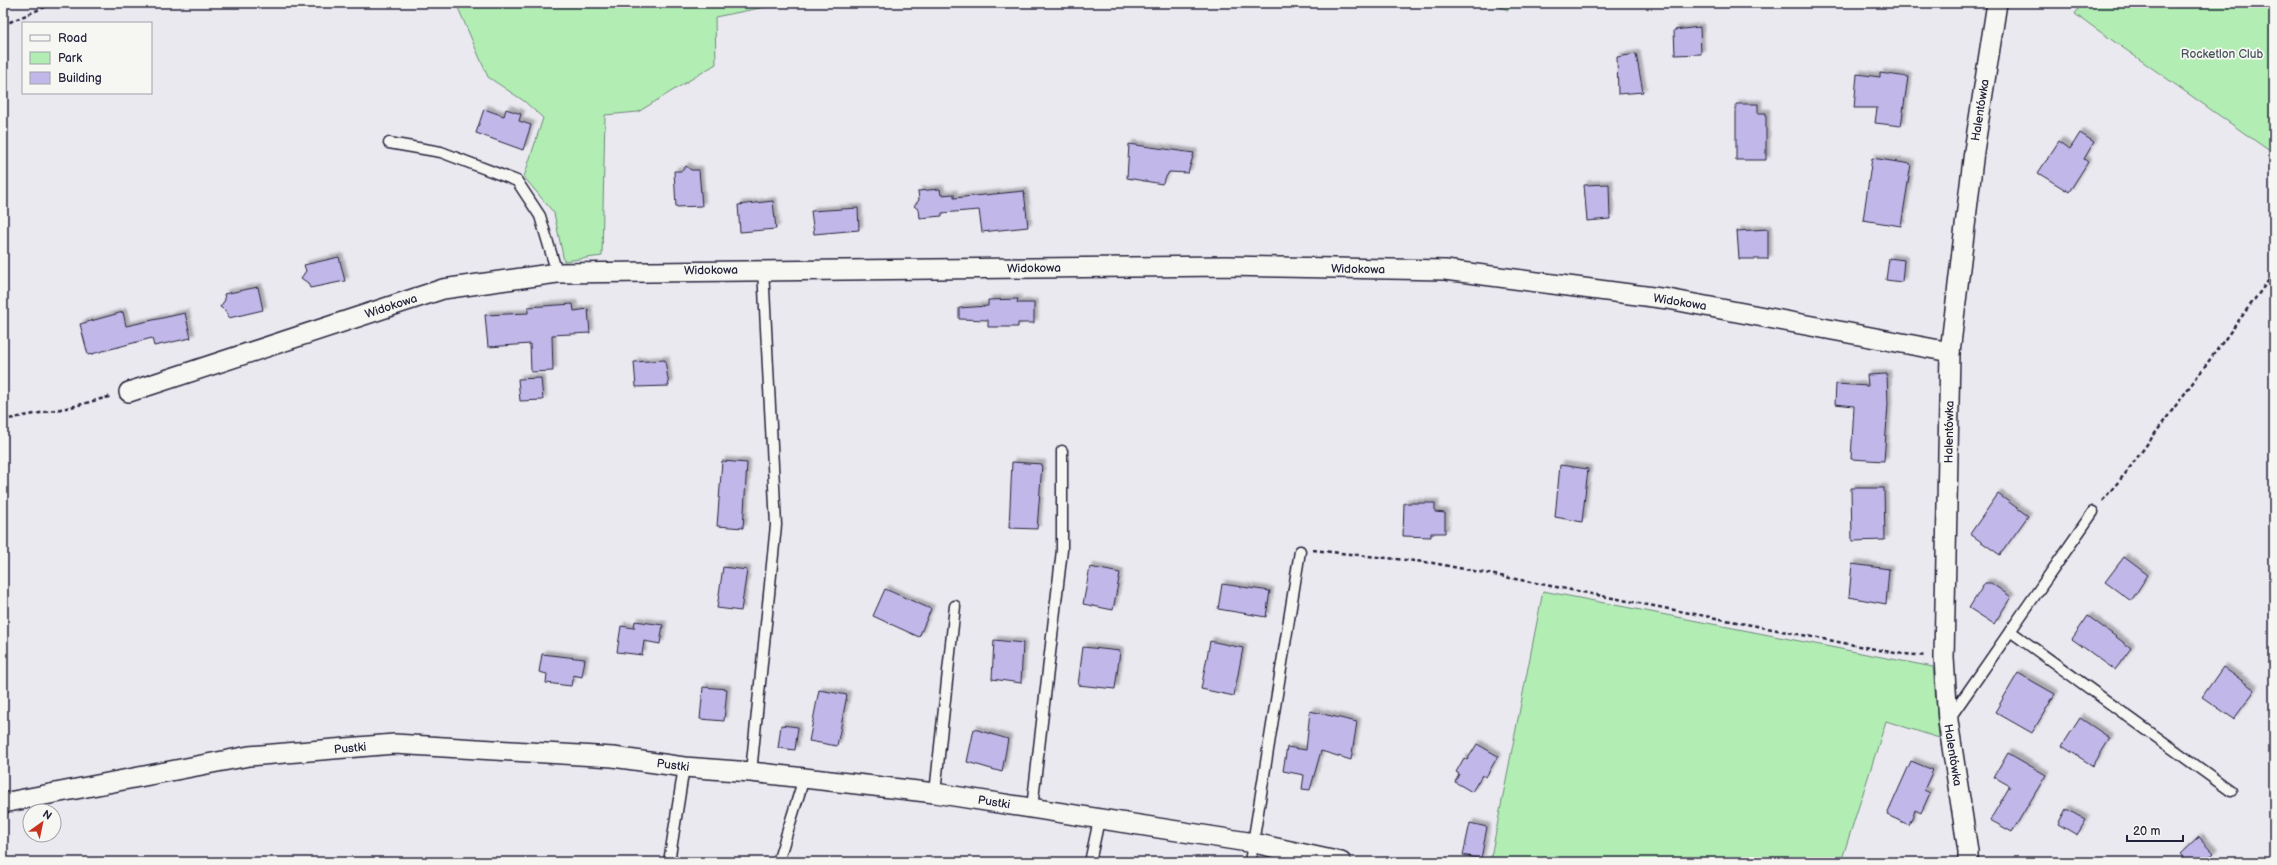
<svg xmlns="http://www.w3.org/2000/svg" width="2277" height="865" font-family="'Balsamiq Sans',sans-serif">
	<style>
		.green { fill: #b2eeb4; stroke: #6a8878 }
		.building { fill: #c1b7e8; stroke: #22223b; filter: url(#shadow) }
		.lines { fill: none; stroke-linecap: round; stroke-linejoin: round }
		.service-casing { stroke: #22223b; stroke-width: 13 }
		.minor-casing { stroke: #22223b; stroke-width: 22 }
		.path { stroke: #22223b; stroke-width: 2.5; stroke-dasharray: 4 3; stroke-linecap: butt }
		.service { stroke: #f6f6f2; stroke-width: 10 }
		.minor { stroke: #f6f6f2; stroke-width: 19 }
		.labels { text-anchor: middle; stroke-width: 3.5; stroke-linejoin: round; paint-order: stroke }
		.park-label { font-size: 12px; fill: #465559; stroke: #f6f6f2 }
		.street-label { font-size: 12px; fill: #22223b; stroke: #f6f6f2 }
	</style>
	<defs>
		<filter id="shadow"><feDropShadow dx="3.5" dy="-3.5" stdDeviation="1" flood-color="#0004"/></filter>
	</defs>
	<rect width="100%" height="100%" fill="#ebe9f0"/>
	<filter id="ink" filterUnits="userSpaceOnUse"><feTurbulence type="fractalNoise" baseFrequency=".025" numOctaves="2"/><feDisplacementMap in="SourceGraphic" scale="8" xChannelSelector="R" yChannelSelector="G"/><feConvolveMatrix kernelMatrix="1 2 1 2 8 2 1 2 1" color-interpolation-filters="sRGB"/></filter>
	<g filter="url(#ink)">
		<g class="green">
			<path d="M456 3H785L715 17 716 64 638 112 605 115 602 256 564 261 554 213 524 177 543 118 524 101 488 77Z"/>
			<path d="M1489 3H1514L1508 10Z"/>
			<path d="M2082 3H2274V154L2075 14Z"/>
			<path d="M1543 591 1933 667 1939 738 1886 721 1841 862H1490Z"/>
		</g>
		<g class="building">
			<path d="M1700 27 1701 54 1675 55 1674 30Z"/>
			<path d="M1636 54 1643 92 1618 94 1617 57Z"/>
			<path d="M1880 73 1908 77 1901 126 1875 123 1877 108H1854L1857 74 1880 77Z"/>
			<path d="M1736 104H1758V113H1766V160H1736Z"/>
			<path d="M484 109 504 116 506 109 521 114 519 121 531 125 523 150 476 133Z"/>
			<path d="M2080 133 2094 142 2084 159 2088 162 2069 192 2038 173 2059 141 2070 149Z"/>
			<path d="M1129 144 1194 153 1188 173 1169 172 1162 184 1127 178Z"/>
			<path d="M1872 158 1911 164 1901 226 1863 220Z"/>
			<path d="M686 166 691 170H699L702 206 676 207 674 171H682Z"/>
			<path d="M1609 184 1610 219 1587 221 1584 185Z"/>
			<path d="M940 189 941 195 954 194V198L1024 191 1028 227 982 232 979 210 942 213V216L920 218 919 210 914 206 919 200 918 191Z"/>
			<path d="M773 201 776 229 740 232 738 205Z"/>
			<path d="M858 208 859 230 814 234 811 211Z"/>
			<path d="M1768 229V259H1739L1737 231Z"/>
			<path d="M339 257 345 281 310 288 308 283 301 278 306 271 304 265Z"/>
			<path d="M1889 258 1904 260 1902 282 1886 280Z"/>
			<path d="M258 287 263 310 229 318 227 312 220 307 225 300 224 294Z"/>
			<path d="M1018 299 1017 303H1034V323H1018V327H988V320L959 319V308L988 306V300Z"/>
			<path d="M573 304 574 311 588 309 590 333 552 335 553 371 531 372 530 344 488 347 485 315 528 313V307Z"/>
			<path d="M123 312 126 326 185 313 191 338 154 346 152 338 88 355 80 324Z"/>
			<path d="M665 360 669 386 636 387 634 362Z"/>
			<path d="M1887 374 1888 404 1884 461 1851 459 1854 406 1835 404 1836 384 1868 386 1867 375Z"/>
			<path d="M541 378 543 400 520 401 518 379Z"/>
			<path d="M722 461 747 463 743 528 717 526Z"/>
			<path d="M1012 462 1042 464 1037 529 1009 528Z"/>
			<path d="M1560 465 1588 469 1582 522 1555 517Z"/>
			<path d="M1851 488H1884L1885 540 1852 541Z"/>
			<path d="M1998 494 2028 516 2000 555 1970 534Z"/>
			<path d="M1404 503H1435V512L1445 513V533H1431V537L1403 536Z"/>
			<path d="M2124 557 2148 575 2131 601 2105 582Z"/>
			<path d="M1852 564 1889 569 1886 604 1849 597Z"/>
			<path d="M723 567 747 570 741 611 717 608Z"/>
			<path d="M1090 567 1120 573 1113 610 1083 604Z"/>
			<path d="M1985 583H1991L2011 597 1994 624 1969 608Z"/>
			<path d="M1222 584 1270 591 1266 617 1218 609Z"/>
			<path d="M885 589 931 609 919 637 873 616Z"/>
			<path d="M2088 616 2131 648 2115 670 2072 639Z"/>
			<path d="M635 621 663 625 660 644 644 641 642 655 617 652 621 626 634 628Z"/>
			<path d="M994 640 1023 643 1021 683 992 679Z"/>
			<path d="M1210 641 1243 648 1234 696 1201 689Z"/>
			<path d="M1083 647 1120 651 1115 689 1078 685Z"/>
			<path d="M542 654 585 659 582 677 573 675 571 686 546 683 547 674 539 672Z"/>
			<path d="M2223 667 2255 690 2234 719 2202 697Z"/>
			<path d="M2018 673 2055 694 2032 733 1995 712Z"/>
			<path d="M703 687 727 689 724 721 700 719Z"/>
			<path d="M819 690 847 695 837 746 809 741Z"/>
			<path d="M1310 711 1357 722 1351 760 1321 751 1310 790 1302 789 1304 775 1283 771 1287 747 1306 750Z"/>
			<path d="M2080 718 2110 738 2093 766 2062 746Z"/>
			<path d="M781 725 798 727 795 750 778 748Z"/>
			<path d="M974 729 1008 739 1002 772 967 762Z"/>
			<path d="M1477 744 1498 756 1486 777 1482 775 1472 792 1455 782 1459 774 1456 772 1464 758 1467 760Z"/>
			<path d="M2008 753 2046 775 2012 832 1990 820 2010 786 1994 777Z"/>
			<path d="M1911 761 1933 770 1924 790 1930 793 1921 813 1915 810 1909 825 1887 815Z"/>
			<path d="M2066 809 2086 820 2077 835 2058 824Z"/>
			<path d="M1470 823 1487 827 1481 859 1463 855Z"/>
			<path d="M2199 837 2214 853 2204 862H2189L2181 854Z"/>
		</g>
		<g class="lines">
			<g class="service-casing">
				<g id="service">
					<path d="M389 143 441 152 517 181 540 216 557 273"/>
					<path d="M2010 631 2231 791"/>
					<path d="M1949 719 2093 512"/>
					<path d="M751 772 776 525 763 269"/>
					<path d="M935 793 955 606"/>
					<path d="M1032 808 1062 550V451"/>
					<path d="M669 862 684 767"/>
					<path d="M778 862 804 778"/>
					<path d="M1090 862 1099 820"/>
					<path d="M1250 862 1300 551"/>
				</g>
			</g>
			<g class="minor-casing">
				<g id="minor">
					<path d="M129 392 443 289 557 273 1226 266 1445 270 1668 299 1950 352"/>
					<path d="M3 803 249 756 394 744 613 757 684 767 751 772 935 793 1254 843 1341 862"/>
					<path d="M1968 862V851L1948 721 1944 658 1950 352 1974 151 1997 3"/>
				</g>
			</g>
			<g class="path">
				<path d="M3 25 54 3"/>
				<path d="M3 420 71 407 112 396"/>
				<path d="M2102 501 2125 474 2274 273"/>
				<path d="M1313 550 1433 563 1895 653 1926 656"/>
			</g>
			<use href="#service" class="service"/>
			<use href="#minor" class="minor"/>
		</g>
	</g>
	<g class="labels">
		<g class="park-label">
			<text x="2222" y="58">Rocketlon Club</text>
		</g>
		<g class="street-label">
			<text transform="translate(1980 110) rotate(-81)" y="4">Halentówka</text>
			<text transform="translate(1034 268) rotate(-1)" y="4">Widokowa</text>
			<text transform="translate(1358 269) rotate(1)" y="4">Widokowa</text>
			<text transform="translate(711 270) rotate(-1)" y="4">Widokowa</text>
			<text transform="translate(1680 302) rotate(9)" y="4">Widokowa</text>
			<text transform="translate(391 306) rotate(-18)" y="4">Widokowa</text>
			<text transform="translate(1949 432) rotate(-89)" y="4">Halentówka</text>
			<text transform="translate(350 748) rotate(-5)" y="4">Pustki</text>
			<text transform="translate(1953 755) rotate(81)" y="4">Halentówka</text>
			<text transform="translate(673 765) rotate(7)" y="4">Pustki</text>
			<text transform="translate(994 802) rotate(9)" y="4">Pustki</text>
		</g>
	</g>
	<rect width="2277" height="865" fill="none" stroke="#f6f6f2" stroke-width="16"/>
	<rect x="8" y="8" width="2261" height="849" fill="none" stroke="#22223b" stroke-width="1.5" filter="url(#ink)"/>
	<rect x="22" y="22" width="130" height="72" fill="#f6f6f2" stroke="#a1a1a9"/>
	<rect x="30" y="35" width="20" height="6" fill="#f6f6f2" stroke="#a1a1a9"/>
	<text x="58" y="42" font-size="12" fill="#22223b">Road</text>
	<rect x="30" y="52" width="20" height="12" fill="#b2eeb4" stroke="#a1a1a9"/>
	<text x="58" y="62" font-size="12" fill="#22223b">Park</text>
	<rect x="30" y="72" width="20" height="12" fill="#c1b7e8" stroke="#a1a1a9"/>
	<text x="58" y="82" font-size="12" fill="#22223b">Building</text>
	<g transform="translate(42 823) rotate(33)"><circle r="19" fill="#f6f6f2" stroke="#a1a1a9"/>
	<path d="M0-3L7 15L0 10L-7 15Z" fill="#c8321e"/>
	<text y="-6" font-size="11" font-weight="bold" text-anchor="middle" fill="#22223b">N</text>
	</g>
	<path d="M2127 835v6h56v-6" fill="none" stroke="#22223b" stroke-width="2"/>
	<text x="2133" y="835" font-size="12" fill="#22223b" stroke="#f6f6f2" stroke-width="3" paint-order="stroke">20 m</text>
</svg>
